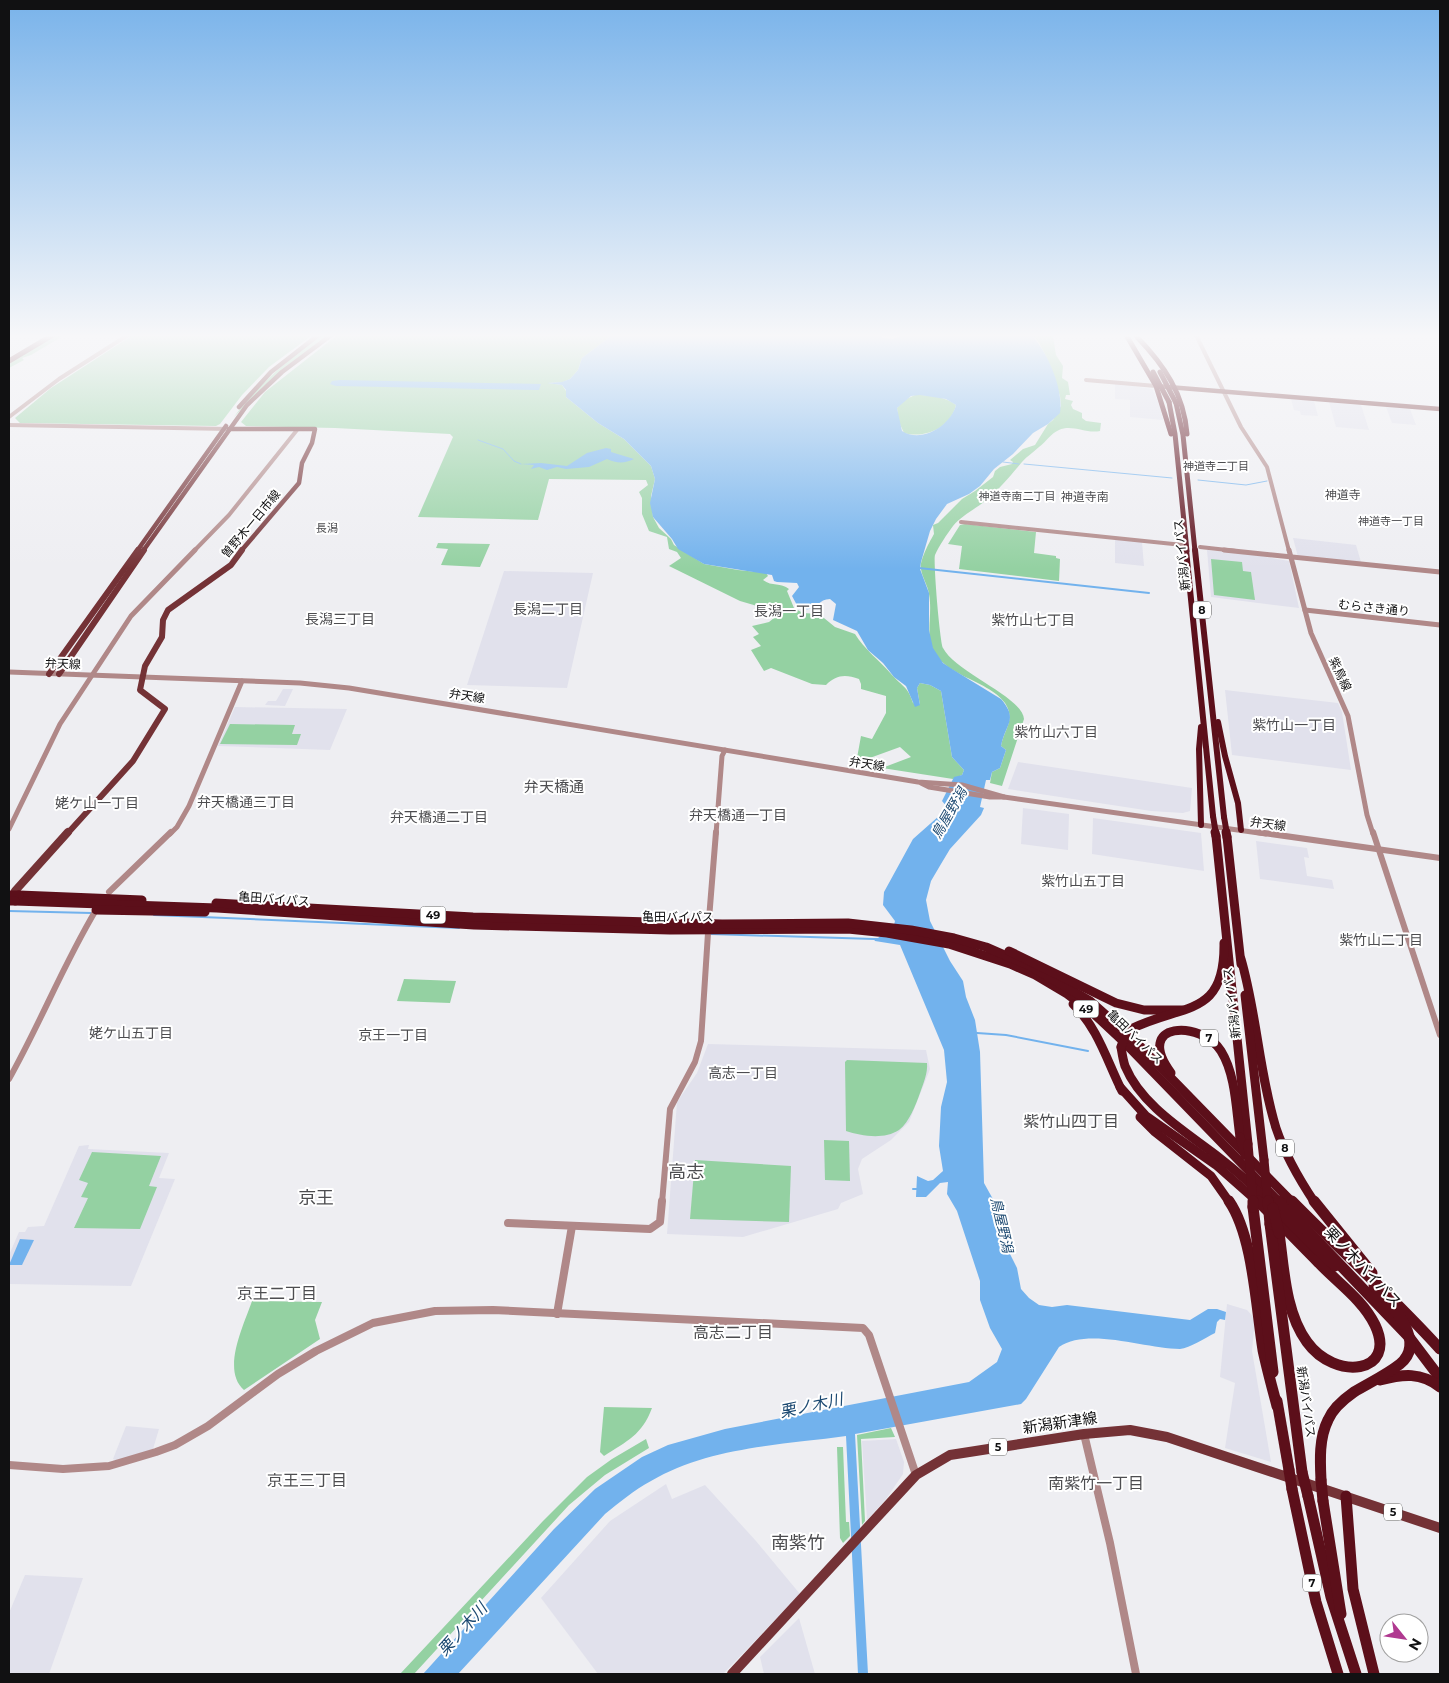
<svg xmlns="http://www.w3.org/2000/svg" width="1449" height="1683" font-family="Montserrat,'Noto Sans JP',sans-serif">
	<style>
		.built { fill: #e1e1ec }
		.green { fill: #94d1a2 }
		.water { fill: #72b2ed; fill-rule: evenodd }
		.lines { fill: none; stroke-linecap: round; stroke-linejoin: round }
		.stream-far1 { stroke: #72b2ed; stroke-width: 1 }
		.stream { stroke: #72b2ed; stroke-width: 2 }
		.minor-far3 { stroke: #b08888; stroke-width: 4 }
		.minor-far2 { stroke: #b08888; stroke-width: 5 }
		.minor-far1 { stroke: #b08888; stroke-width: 6 }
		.minor { stroke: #b08888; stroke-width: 8 }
		.major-far3 { stroke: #743236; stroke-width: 4.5 }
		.major-far2 { stroke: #743236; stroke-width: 6 }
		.major-far1 { stroke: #743236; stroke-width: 8 }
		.major { stroke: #743236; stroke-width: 10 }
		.highway-far3 { stroke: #5c0f1a; stroke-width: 5 }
		.highway-far2 { stroke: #5c0f1a; stroke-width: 6 }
		.highway-far1 { stroke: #5c0f1a; stroke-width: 9 }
		.highway { stroke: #5c0f1a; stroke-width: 11 }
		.highway-bridge-far3 { stroke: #5c0f1a; stroke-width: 5 }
		.highway-bridge-far2 { stroke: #5c0f1a; stroke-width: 6 }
		.highway-bridge-far1 { stroke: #5c0f1a; stroke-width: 9 }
		.highway-bridge { stroke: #5c0f1a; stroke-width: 11 }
		.labels { text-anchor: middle; stroke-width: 4; stroke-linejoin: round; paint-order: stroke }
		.far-neighbourhood-label { font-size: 11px; fill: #4d4d50; stroke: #fff }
		.shield { fill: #fff; stroke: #585859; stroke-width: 1 }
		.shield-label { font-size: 11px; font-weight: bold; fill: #111112 }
		.far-quarter-label { font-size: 12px; fill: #4d4d50; stroke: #fff }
		.street-label { font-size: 12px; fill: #111112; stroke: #fff }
		.neighbourhood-label { font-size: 14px; fill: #4d4d50; stroke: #fff }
		.water-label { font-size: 14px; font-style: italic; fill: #1d4a72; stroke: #fff }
		.quarter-label { font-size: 15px; fill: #4d4d50; stroke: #fff }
		.near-street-label { font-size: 15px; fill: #111112; stroke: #fff }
		.near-neighbourhood-label { font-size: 16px; fill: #4d4d50; stroke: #fff }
		.near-water-label { font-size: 16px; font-style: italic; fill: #1d4a72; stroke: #fff }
		.near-quarter-label { font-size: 18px; fill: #4d4d50; stroke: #fff }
	</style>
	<rect width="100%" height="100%" fill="#eeeef2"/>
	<g class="built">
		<path d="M1115 383 1152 389 1160 406 1163 420 1130 417V400L1115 399Z"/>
		<path d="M1291 399 1314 401 1318 416 1301 415 1300 411 1294 410Z"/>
		<path d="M1329 402 1361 405 1369 430 1336 427Z"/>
		<path d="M1386 407 1410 409 1416 425 1392 423Z"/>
		<path d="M1293 538 1356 545 1361 562 1298 557Z"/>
		<path d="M1115 539 1142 542 1144 566 1115 563Z"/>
		<path d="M1207 550 1249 554 1289 561 1299 608 1211 597Z"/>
		<path d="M504 571 593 573 567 688 467 685Z"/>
		<path d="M283 689H293L285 706 265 705 268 701H276Z"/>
		<path d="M1225 690 1338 703 1342 712 1351 770 1232 755Z"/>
		<path d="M235 707 347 709 330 750 218 746Z"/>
		<path d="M1018 762 1192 788 1190 811 1183 813 1151 811 1008 789Z"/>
		<path d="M1023 808 1069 814 1068 850 1021 844Z"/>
		<path d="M1093 818 1201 833 1204 871 1092 854Z"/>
		<path d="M1256 841 1307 848 1309 858 1304 857 1307 876 1332 880 1334 889 1260 879Z"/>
		<path d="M708 1044 926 1050 930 1069 909 1122 891 1140 862 1159 858 1169 863 1194 841 1203 838 1209 743 1237 667 1234 677 1102 697 1073Z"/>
		<path d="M89 1145 88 1149 169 1153 159 1178 175 1179 131 1286 9 1284V1255L19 1232H25L28 1227 44 1226 79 1146Z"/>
		<path d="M1227 1304 1247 1310 1255 1319 1252 1351 1271 1462 1225 1448 1235 1383 1220 1377Z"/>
		<path d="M126 1426 159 1429 153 1449 118 1461 113 1459Z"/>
		<path d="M896 1439 904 1462 903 1474 886 1499 867 1520 862 1441Z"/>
		<path d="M666 1484 672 1499 705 1485 756 1541 800 1594 723 1674H598L541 1598 610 1521Z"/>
		<path d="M25 1575 83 1578 49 1674H9V1613Z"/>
		<path d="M799 1618 815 1674H764L760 1657Z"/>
	</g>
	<g class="green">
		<path d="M59 333H68L31 355 22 358 24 360 9 368V363Z"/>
		<path d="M136 333H315L269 367 242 395 220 424 216 426 20 423 15 418 51 388Z"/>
		<path d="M322 333H332L263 387 234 417C259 383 290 359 322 333Z"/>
		<path d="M340 333H615L582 358 578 370 570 379 563 382 548 383 562 385 566 391V397L598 423 624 439 651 466 655 479 651 496 653 517 659 528 671 539 674 545 704 564 738 570 766 573 768 576 763 580C772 587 781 582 789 589L787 591 794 608 803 613 819 614 835 627 855 634C864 649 880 661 892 675 903 687 908 687 913 703L920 705 917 688 920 683 930 685 941 691 952 757 964 770 962 775 953 779 882 768 911 757 900 747 867 759 857 758 861 736 872 739 886 713V696L861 689V684L859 679C845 674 836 675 826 685L812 684 771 668 764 671 751 650 761 646 753 637 759 634 752 626 769 622 774 618V614L767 609 740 601 669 566 681 558 677 552 669 549 667 537 649 531 642 514V498L639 492 648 485 646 480 549 479 538 520 418 517 453 437 450 434 335 428 246 426 241 422 265 392Z"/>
		<path d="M1029 333H1050L1053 336 1056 355 1063 366 1062 378 1068 382 1070 395H1066L1065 399 1073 401 1071 405 1073 409 1082 413V418L1086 421 1101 423 1100 431C1086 434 1072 424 1059 430 1051 433 1046 442 1039 447 1034 452 1027 456 1022 462 1011 475 1000 489 986 500 976 509 962 515 953 526 947 534 939 546 935 555 933 561 940 642 943 648 956 673 1023 697 1024 719L1002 786 990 783 992 772 1000 768 1006 750 1001 746C1004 729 1016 720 1005 703 987 678 936 676 930 640 928 625 932 610 929 594 928 586 922 577 921 569 919 561 930 541 934 534L933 525 938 523 962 499 975 491 993 477 995 471 1000 467 1012 464 1013 462 1010 460 1023 449 1035 445 1048 424 1053 420 1061 406 1060 396 1046 356 1038 341Z"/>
		<path d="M915 395C928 395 945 396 956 405 951 427 926 439 904 433L899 422 897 408 904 400Z"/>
		<path d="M965 524 1036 532 1034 553 1056 556V558L1060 559 1059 581 959 569 962 546 948 544 960 525Z"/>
		<path d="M438 543 490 544 480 567 441 565 448 549 436 548Z"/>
		<path d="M1211 559 1242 562 1243 571 1251 572 1255 600 1214 595Z"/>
		<path d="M230 724 295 725 292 734H301L297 745 220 744Z"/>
		<path d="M404 979 456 981 450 1003 397 1001Z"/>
		<path d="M847 1060 927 1063C928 1073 923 1084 920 1093 916 1104 909 1123 899 1130 884 1140 861 1136 846 1131L845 1062Z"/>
		<path d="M824 1140 849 1141 850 1181 825 1180Z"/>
		<path d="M92 1152 161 1156 149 1186 157 1187 140 1229 74 1228 88 1198 81 1197 88 1183 79 1180Z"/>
		<path d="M695 1160 791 1166 789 1222 690 1219Z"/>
		<path d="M252 1301 322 1302 315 1320 320 1339 244 1390C221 1370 244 1325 252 1301Z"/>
		<path d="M604 1407 652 1408C642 1435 627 1441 604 1456L600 1452Z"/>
		<path d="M891 1428 895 1437 861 1439 865 1521 862 1525 857 1435Z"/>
		<path d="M646 1439 649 1448 605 1475 569 1505 414 1674H400L543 1521 587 1477 612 1459Z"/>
		<path d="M837 1447H843L846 1522H849L850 1536 843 1543 840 1538Z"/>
	</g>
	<g class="water">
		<path d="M615 333H876L883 338 892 339 912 333H1029C1047 349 1064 390 1060 413L1048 424 1033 433 1013 454 994 469 980 486 969 494 947 504 936 519 930 531 921 562 920 569 929 593V630L933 648 943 663 952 669 1001 699C1019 720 1005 724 1001 746L1006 750 1000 768 992 772 990 780H986L980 807 984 808 981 815 950 849 941 864 931 881 926 900 930 921 950 961 963 981 966 997 975 1020 980 1052 984 1183 999 1210 1001 1236 1017 1268 1021 1289 1029 1298 1039 1305 1052 1307 1067 1305 1190 1320 1208 1309H1217L1226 1312 1225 1320 1220 1319 1217 1322 1215 1333C1205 1338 1190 1348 1180 1349 1145 1349 1089 1327 1059 1347L1026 1399 1021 1404 855 1434 868 1674H858L846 1436C781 1445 708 1447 651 1481 634 1490 620 1502 605 1514L458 1674H423L554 1529 595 1489 642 1457 668 1445 725 1429 969 1382 997 1362 1002 1349 990 1328 980 1300V1281L957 1211 947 1194 948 1182 940 1183 926 1197H916L917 1176 928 1181 933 1180 943 1171 939 1146 941 1107 947 1082 944 1050 900 945 875 941 873 938H878L894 925 895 921 883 905 884 892 913 839 948 808 942 801 954 777 962 775 964 770 952 757 941 691 930 685 920 683 917 688 920 705 915 707 906 686 894 677 883 663 868 650 857 631 833 620 836 604 830 599C816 599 817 615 798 607L792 596 799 587 797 583 777 582 774 581 772 575 704 564 678 549 672 539 653 517 650 503 655 479 651 466 624 439 598 423 566 397V390L562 385 547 383 562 382 570 379 578 370 582 358ZM920 395 946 399 956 405C951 425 922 444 902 431L897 408 911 396Z"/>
		<path d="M340 380 541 384 539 390 336 386 330 384 332 381Z"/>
		<path d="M606 448 611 449V452L634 459C624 464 616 463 607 459L589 467 566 469 557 467 547 470 539 467 531 469 534 465 521 464 541 463 567 466 587 453Z"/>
		<path d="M20 1239 34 1240 22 1265H9Z"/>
	</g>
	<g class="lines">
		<g class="stream-far1">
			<path d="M1142 333H1144"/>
			<path d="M478 440 503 449 514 461 521 464"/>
			<path d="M1003 462 1019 464"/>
			<path d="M1024 464 1172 478"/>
			<path d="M1198 480 1246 485 1267 481"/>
		</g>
		<g class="stream">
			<path d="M919 568 1149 593"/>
			<path d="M9 911 91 913"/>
			<path d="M154 915 459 928"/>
			<path d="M711 934 874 939"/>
			<path d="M977 1033 1006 1035 1088 1051"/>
			<path d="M913 1189H917"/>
		</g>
		<g class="minor-far3">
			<path d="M1195 333 1241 427 1267 467 1289 551"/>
			<path d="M1086 380 1156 386"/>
			<path d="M9 417 59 379 131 333"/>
			<path d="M9 425 229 429"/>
			<path d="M961 522 1183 545"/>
			<path d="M1200 547 1236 551"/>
			<path d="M194 551 229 515 297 430"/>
		</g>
		<g class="minor-far2">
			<path d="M1224 550 1440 572"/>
			<path d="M1289 550 1311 633 1348 716 1367 815 1373 834"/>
			<path d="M1305 610 1440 625"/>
			<path d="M9 672 300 683 349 688 918 782 962 785 1004 797"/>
			<path d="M921 783 929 787 990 797H1004L1266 834"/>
			<path d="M9 829 60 724 131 616 195 550"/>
			<path d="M170 834 177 827 189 806 242 681"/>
			<path d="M716 834 722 756 725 750"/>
		</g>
		<g class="minor-far1">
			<path d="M1257 832 1440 858"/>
			<path d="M1373 832 1440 1035"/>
			<path d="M109 892 171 832"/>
			<path d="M709 919 716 832"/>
			<path d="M9 1079C40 1024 63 965 96 910"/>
			<path d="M662 1203 670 1109 695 1062 701 1041 708 933"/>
		</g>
		<g class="minor">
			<path d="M508 1223 650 1229 660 1222 662 1201"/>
			<path d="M557 1314 572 1226"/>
			<path d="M1084 1434 1110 1543 1136 1674"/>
			<path d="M9 1465 63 1469 109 1466 156 1452 175 1445 208 1426 278 1374 316 1351 373 1323 435 1311 493 1310 863 1328 869 1335 916 1475"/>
		</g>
		<g class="major-far3">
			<path d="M1156 386 1440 409"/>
			<path d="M239 407 271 372 321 333"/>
			<path d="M229 429H315L312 443 302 463 299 483 241 551"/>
			<path d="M137 551 226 426"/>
			<path d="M143 551 247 405 282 372 334 333"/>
		</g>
		<g class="major-far2">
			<path d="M49 674 138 550"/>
			<path d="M59 674 144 550"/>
			<path d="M67 834 133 761 165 709 140 690 145 666 162 637 163 620 168 610 231 565 242 550"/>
		</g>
		<path class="major-far1" d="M15 891 68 832"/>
		<path class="major" d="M732 1674 916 1475 950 1455 1084 1434 1130 1430 1167 1437 1440 1528"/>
		<g class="highway-far3">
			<path d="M1125 333 1156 386 1171 434"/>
			<path d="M1137 337C1164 365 1184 394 1187 434"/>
			<path d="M9 361 56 333"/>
			<path d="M1169 402 1175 434 1187 551"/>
			<path d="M1176 403 1183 435 1195 551"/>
		</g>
		<g class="highway-far2">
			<path d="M1186 550 1213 816"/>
			<path d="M1195 550 1224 817"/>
			<path d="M1218 722 1225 756 1238 803 1241 830"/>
			<path d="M1201 727 1199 749 1201 825"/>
		</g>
		<g class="highway-far1">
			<path d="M1216 836 1248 1144"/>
			<path d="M1227 837 1241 964"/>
			<path d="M19 895 142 900"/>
			<path d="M15 901 217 908 474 925 670 930 848 929 887 933 949 944 1010 964 1035 975 1067 994 1095 1015 1126 1044 1280 1203"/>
			<path d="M216 903 473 917 722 924 848 923 911 930 954 938 986 947 1030 966 1090 1001 1131 1037 1293 1203"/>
			<path d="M96 910 205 912"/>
			<path d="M1009 951 1116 1003 1144 1010H1182"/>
			<path d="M1241 959C1257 1014 1259 1073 1276 1128 1285 1155 1299 1179 1315 1203"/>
			<path d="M1245 995 1264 1160"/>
			<path d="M1073 1004C1098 1028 1107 1061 1122 1091"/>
			<path d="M1131 1029C1183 1003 1225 1018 1224 943"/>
			<path d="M1121 1047C1122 1053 1123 1060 1125 1066 1142 1107 1188 1133 1221 1159 1238 1172 1254 1187 1270 1203"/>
			<path d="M1171 1073C1133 1021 1201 1020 1221 1051 1236 1075 1236 1110 1240 1137"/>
			<path d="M1120 1087 1146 1116 1216 1165 1259 1203"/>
			<path d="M1140 1117 1155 1132 1211 1176 1230 1203"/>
		</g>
		<g class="highway">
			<path d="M1229 1201C1253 1236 1256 1306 1263 1350 1267 1369 1272 1387 1277 1406"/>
			<path d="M1258 1201C1279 1222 1299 1243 1319 1263 1338 1283 1363 1300 1375 1325 1398 1374 1335 1381 1307 1342 1285 1312 1284 1268 1279 1233"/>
			<path d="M1269 1201 1335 1266"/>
			<path d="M1279 1201 1409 1337 1440 1378"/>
			<path d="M1292 1201C1341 1251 1393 1297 1440 1349"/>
			<path d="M1314 1201 1372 1273"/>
			<path d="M1253 1207 1273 1372"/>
			<path d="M1270 1224 1302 1472"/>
			<path d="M1380 1380C1403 1374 1421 1372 1440 1387"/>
			<path d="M1277 1401 1289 1470"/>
			<path d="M1321 1480C1320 1460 1319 1438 1328 1420 1333 1408 1344 1399 1354 1392 1369 1383 1386 1375 1400 1364 1428 1341 1390 1303 1374 1286"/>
			<path d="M1292 1489 1316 1602 1338 1674"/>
			<path d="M1308 1496 1331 1597 1356 1674"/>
			<path d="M1346 1496 1353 1589 1374 1674"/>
			<path d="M1323 1501 1341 1614"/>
		</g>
		<g class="highway-bridge-far3">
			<path d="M1153 372 1169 402"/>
			<path d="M1160 372 1176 403"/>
		</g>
		<g class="highway-bridge-far2">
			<path d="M1213 816 1216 834"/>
			<path d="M1224 817 1227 834"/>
		</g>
		<g class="highway-bridge-far1">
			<path d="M1215 832 1216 836"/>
			<path d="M1226 832 1227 837"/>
			<path d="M9 895H19"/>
			<path d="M9 901H15"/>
			<path d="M1121 1047 1125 1035 1131 1029"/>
			<path d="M1240 1137 1245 1155"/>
			<path d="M1248 1144 1253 1203"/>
			<path d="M1264 1160 1268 1203"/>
		</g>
		<g class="highway-bridge">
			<path d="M1253 1201V1207"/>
			<path d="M1268 1201 1270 1224"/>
			<path d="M1273 1208 1279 1233"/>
			<path d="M1289 1470 1292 1489"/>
			<path d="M1302 1472 1308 1496"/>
			<path d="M1321 1480 1323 1501"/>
		</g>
	</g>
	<linearGradient id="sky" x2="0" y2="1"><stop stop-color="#79b3ea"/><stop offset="0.59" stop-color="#f7f7f9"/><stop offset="1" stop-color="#f7f7f9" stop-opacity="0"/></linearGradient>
	<rect width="1449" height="569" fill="url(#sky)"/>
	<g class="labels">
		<g class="far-neighbourhood-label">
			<text x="1216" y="470">神道寺二丁目</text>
			<text x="1017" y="500">神道寺南二丁目</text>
			<text x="1391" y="525">神道寺一丁目</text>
			<text x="327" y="532">長潟</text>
		</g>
		<g class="shield">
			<rect x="1193" y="601.5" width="18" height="17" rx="4"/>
			<rect x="420.5" y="906.5" width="25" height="17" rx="4"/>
			<rect x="1073.5" y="1000.5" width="25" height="17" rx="4"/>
			<rect x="1200" y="1029.5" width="18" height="17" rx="4"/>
			<rect x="1276" y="1139.5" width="18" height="17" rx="4"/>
			<rect x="989" y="1438.5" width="18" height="17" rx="4"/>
			<rect x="1384" y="1503.5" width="18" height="17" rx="4"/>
			<rect x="1303" y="1574.5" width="18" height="17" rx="4"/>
		</g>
		<g class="shield-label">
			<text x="1202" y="614">8</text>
			<text x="433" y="919">49</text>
			<text x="1086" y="1013">49</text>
			<text x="1209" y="1042">7</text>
			<text x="1285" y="1152">8</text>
			<text x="998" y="1451">5</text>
			<text x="1393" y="1516">5</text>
			<text x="1312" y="1587">7</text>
		</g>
		<g class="far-quarter-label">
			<text x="1343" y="499">神道寺</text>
			<text x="1085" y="501">神道寺南</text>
		</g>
		<g class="street-label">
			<text transform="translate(251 524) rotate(-50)" y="4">曽野木一日市線</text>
			<text transform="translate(1182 555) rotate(-96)" y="4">新潟バイパス</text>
			<text transform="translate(1374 608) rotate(6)" y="4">むらさき通り</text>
			<text transform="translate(63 664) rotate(2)" y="4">弁天線</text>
			<text transform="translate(1340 674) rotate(65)" y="4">紫鳥線</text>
			<text transform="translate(467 696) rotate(9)" y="4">弁天線</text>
			<text transform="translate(867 764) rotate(9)" y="4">弁天線</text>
			<text transform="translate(1268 824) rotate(8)" y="4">弁天線</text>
			<text transform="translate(274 899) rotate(4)" y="4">亀田バイパス</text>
			<text x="678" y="921">亀田バイパス</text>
			<text transform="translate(1232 1003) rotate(-97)" y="4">新潟バイパス</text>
			<text transform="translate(1135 1037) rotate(44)" y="4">亀田バイパス</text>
			<text transform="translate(1306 1402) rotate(82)" y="4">新潟バイパス</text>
		</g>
		<g class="neighbourhood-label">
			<text x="548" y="614">長潟二丁目</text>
			<text x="789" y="616">長潟一丁目</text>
			<text x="340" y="624">長潟三丁目</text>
			<text x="1033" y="625">紫竹山七丁目</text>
			<text x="1294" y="730">紫竹山一丁目</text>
			<text x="1056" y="737">紫竹山六丁目</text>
			<text x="246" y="807">弁天橋通三丁目</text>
			<text x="97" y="808">姥ケ山一丁目</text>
			<text x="738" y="820">弁天橋通一丁目</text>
			<text x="439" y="822">弁天橋通二丁目</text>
			<text x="1083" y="886">紫竹山五丁目</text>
			<text x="1381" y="945">紫竹山二丁目</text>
			<text x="131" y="1038">姥ケ山五丁目</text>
			<text x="393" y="1040">京王一丁目</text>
			<text x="743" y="1078">高志一丁目</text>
		</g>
		<g class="water-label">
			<text transform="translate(949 813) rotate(-60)" y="5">鳥屋野潟</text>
			<text transform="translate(1002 1225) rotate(77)" y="5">鳥屋野潟</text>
		</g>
		<g class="quarter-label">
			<text x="554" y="792">弁天橋通</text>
		</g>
		<g class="near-street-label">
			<text transform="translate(1363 1267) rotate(47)" y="5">栗ノ木バイパス</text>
			<text transform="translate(1060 1423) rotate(-8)" y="5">新潟新津線</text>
		</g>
		<g class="near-neighbourhood-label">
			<text x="1071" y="1127">紫竹山四丁目</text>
			<text x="277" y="1299">京王二丁目</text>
			<text x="733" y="1338">高志二丁目</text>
			<text x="307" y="1486">京王三丁目</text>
			<text x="1096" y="1489">南紫竹一丁目</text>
		</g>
		<g class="near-water-label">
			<text transform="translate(811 1405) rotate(-12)" y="6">栗ノ木川</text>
			<text transform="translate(462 1629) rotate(-48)" y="6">栗ノ木川</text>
		</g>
		<g class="near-quarter-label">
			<text x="686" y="1178">高志</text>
			<text x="316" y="1204">京王</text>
			<text x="798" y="1549">南紫竹</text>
		</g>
	</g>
	<rect width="1449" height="1683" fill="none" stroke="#111112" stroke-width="20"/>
	<g transform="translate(1404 1638) rotate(120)"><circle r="24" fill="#ffffff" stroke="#a0a0a0"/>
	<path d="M0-4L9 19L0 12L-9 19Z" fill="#b03990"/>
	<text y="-8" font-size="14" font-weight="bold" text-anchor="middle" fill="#111112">N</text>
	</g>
</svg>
